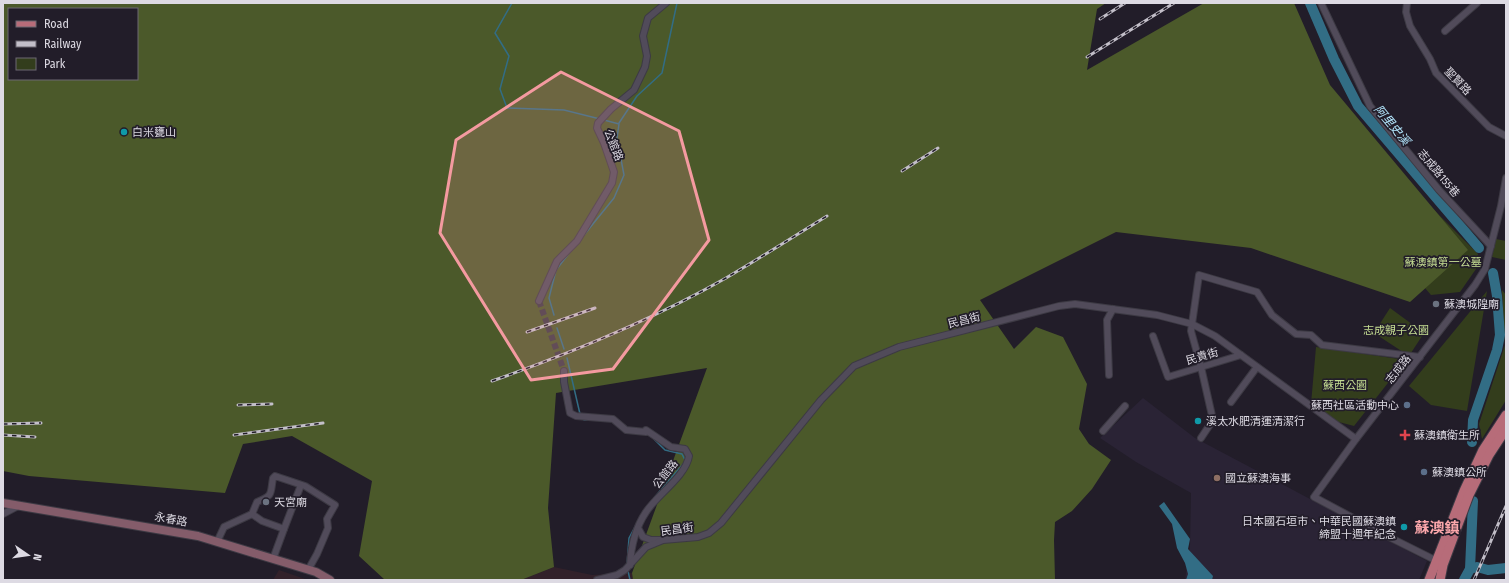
<svg xmlns="http://www.w3.org/2000/svg" width="1509" height="583" font-family="'Fira Sans Condensed','Noto Sans TC',sans-serif">
	<style>
		.built { fill: #2a2335 }
		.industrial { fill: #32212a }
		.green { fill: #333d1c }
		.forest { fill: #4b592a; fill-rule: evenodd }
		.water { fill: #326d85 }
		.lines { fill: none; stroke-linecap: round; stroke-linejoin: round }
		.stream { stroke: #326d85; stroke-width: 1.5 }
		.river { stroke: #326d85; stroke-width: 10 }
		.street-tunnel { stroke: #3e3945; stroke-width: 6; stroke-dasharray: 6 3; stroke-linecap: butt }
		.street-casing { stroke: #3d3a44; stroke-width: 8 }
		.secondary-casing { stroke: #3d3a44; stroke-width: 10 }
		.primary-casing { stroke: #3d3a44; stroke-width: 11 }
		.street { stroke: #514b5a; stroke-width: 6 }
		.secondary { stroke: #845c6a; stroke-width: 8 }
		.primary { stroke: #b76c79; stroke-width: 9 }
		.rail-casing { stroke: #c3bfc9; stroke-width: 3 }
		.rail { stroke: #221d29; stroke-width: 1.5; stroke-dasharray: 4.5; stroke-linecap: butt }
		.marked { fill: #f49aa0; fill-opacity: 0.2; stroke: #f49aa0; stroke-width: 3; stroke-linejoin: round }
		.culture-dot { fill: #0f9aa8; stroke: #221d29; stroke-width: 1.5 }
		.worship-dot { fill: #6b7280; stroke: #221d29; stroke-width: 1.5 }
		.service-dot { fill: #5c6f8a; stroke: #221d29; stroke-width: 1.5 }
		.health-dot { fill: #e0444e; stroke: #221d29; stroke-width: 1.5 }
		.education-dot { fill: #8d6e63; stroke: #221d29; stroke-width: 1.5 }
		.labels { text-anchor: middle; stroke-width: 3.5; stroke-linejoin: round; paint-order: stroke }
		.street-label { font-size: 11px; fill: #dddae3; stroke: #221d29 }
		.poi-label { font-size: 11px; fill: #dddae3; stroke: #221d29; text-anchor: start }
		.park-label { font-size: 11px; fill: #c6de93; stroke: #221d29 }
		.water-label { font-size: 12px; font-style: italic; fill: #b2e5fc; stroke: #221d29 }
		.district-label { font-size: 15px; font-weight: bold; fill: #fba7ab; stroke: #221d29 }
	</style>
	<rect width="100%" height="100%" fill="#221d29"/>
	<path class="built" d="M1143 398 1195 438 1427 561 1419 580H1185L1190 546 1191 493 1136 462 1100 438Z"/>
	<g class="industrial">
		<path d="M554 567 592 575 632 573 633 580H521Z"/>
		<path d="M279 570 308 580H273Z"/>
	</g>
	<g class="green">
		<path d="M1399 175 1478 254 1476 269 1460 292 1431 295 1354 205Z"/>
		<path d="M1496 239 1506 241V260L1492 257Z"/>
		<path d="M1502 290 1506 295V400L1482 439 1479 424 1505 345Z"/>
		<path d="M1487 291 1467 411 1431 405 1409 386Z"/>
		<path d="M1390 308 1424 333 1409 356 1374 333Z"/>
		<path d="M1316 347 1406 360 1354 426 1335 421 1311 404Z"/>
	</g>
	<path class="forest" d="M3 3H1106L1097 9 1087 70 1204 3H1294L1330 85 1468 250 1410 302 1251 248 1116 232 980 300 1014 349 1036 327 1063 337 1087 384 1079 429 1089 444 1111 460 1092 489 1072 511 1055 522 1054 540 1055 580H633L632 573 707 368 556 393 548 508 554 567 521 580H385L359 556 372 481 292 436 243 444 225 493 29 476 3 471ZM9 9H137V79H9Z"/>
	<path class="water" d="M1164 502 1190 539 1188 549 1213 576 1212 580H1186L1188 574 1185 563 1177 548 1172 524 1159 506Z"/>
	<g class="lines">
		<g class="stream">
			<path d="M512 3 495 33 509 56 500 89 507 108 564 110 600 119"/>
			<path d="M619 123 637 96 662 73 677 3"/>
			<path d="M584 235 614 198 624 175 617 138 619 124 604 120"/>
			<path d="M554 315 549 298 556 270 570 252"/>
			<path d="M557 328 564 349"/>
			<path d="M567 358 580 414"/>
			<path d="M584 420H594"/>
			<path d="M654 439 665 450 682 454 685 460"/>
			<path d="M654 498 684 463"/>
			<path d="M627 565 629 538 636 525"/>
			<path d="M628 571 630 580"/>
		</g>
		<g class="river">
			<path d="M1310 3 1334 59 1358 106 1479 248"/>
			<path d="M1472 442 1473 420 1497 350 1500 335 1497 296 1493 273"/>
			<path d="M1470 569 1477 567 1488 570 1506 568"/>
			<path d="M1464 580 1470 569 1473 501"/>
		</g>
		<path class="street-tunnel" d="M539 301 564 371"/>
		<g class="street-casing">
			<g id="street">
				<path d="M1321 3 1370 106 1439 190 1491 246"/>
				<path d="M1407 3 1406 12 1410 26 1430 59 1436 73 1489 127 1506 136"/>
				<path d="M1445 31 1477 3"/>
				<path d="M539 301 557 261 577 241 612 183 614 172 604 143 597 128 598 123 611 109 634 90 645 67 647 56 643 36 648 18 666 3"/>
				<path d="M1153 336 1168 377 1241 355"/>
				<path d="M564 371V382L570 413 576 416 613 419 626 430 646 432V430L671 447 685 449 689 456C686 476 657 495 646 512 636 527 631 546 630 565"/>
				<path d="M1109 375 1107 320 1113 309"/>
				<path d="M1231 402 1257 367"/>
				<path d="M1103 431 1125 406"/>
				<path d="M1201 438 1213 420 1201 367 1191 331 1199 275 1257 292 1272 315 1296 334 1311 335 1322 345 1420 357"/>
				<path d="M3 514 18 506"/>
				<path d="M252 514 262 521 284 529 273 559"/>
				<path d="M638 528 643 537 651 540H660"/>
				<path d="M284 529 301 485"/>
				<path d="M217 542 224 527 252 514 257 502C274 495 270 494 273 478L275 476 305 486 335 505 327 519 328 528 317 554 308 570"/>
				<path d="M1439 562 1387 536 1314 497 1356 439 1475 285 1485 269 1501 206 1506 178"/>
				<path d="M597 580 617 575 625 570 646 547 663 540 698 537 709 533 721 523 821 400 854 366 899 347 1059 306 1075 304 1157 315 1192 324 1215 336 1356 439"/>
			</g>
		</g>
		<g class="secondary-casing">
			<path id="secondary" d="M3 503 198 536 316 572 330 580"/>
		</g>
		<g class="primary-casing">
			<g id="primary">
				<path d="M1429 580 1464 491 1483 450 1506 415"/>
				<path d="M1440 580 1443 565 1469 495 1489 455 1506 429"/>
			</g>
		</g>
		<use href="#street" class="street"/>
		<use href="#secondary" class="secondary"/>
		<use href="#primary" class="primary"/>
		<g class="rail-casing">
			<g id="rail">
				<path d="M1100 19 1125 3"/>
				<path d="M1087 57 1174 3"/>
				<path d="M902 171 938 148"/>
				<path d="M527 332 595 308"/>
				<path d="M492 381C571 353 652 320 726 278 760 258 793 237 827 216"/>
				<path d="M238 405 272 404"/>
				<path d="M3 424 41 423"/>
				<path d="M3 435 35 437"/>
				<path d="M234 435 323 423"/>
				<path d="M1474 580 1506 506"/>
			</g>
		</g>
		<use href="#rail" class="rail"/>
	</g>
	<path class="marked" d="M561 72 679 131 709 240 613 369 531 380 440 233 456 140Z"/>
	<g class="culture-dot">
		<circle cx="124" cy="132" r="4"/>
		<circle cx="1198" cy="421" r="4"/>
		<circle cx="1404" cy="527" r="4"/>
	</g>
	<g class="worship-dot">
		<circle cx="1436" cy="304" r="4"/>
		<circle cx="266" cy="502" r="4"/>
	</g>
	<g class="service-dot">
		<circle cx="1407" cy="405" r="4"/>
		<circle cx="1424" cy="472" r="4"/>
	</g>
	<path class="health-dot" d="M1403 429h4v4h4v4h-4v4h-4v-4h-4v-4h4z"/>
	<circle class="education-dot" cx="1217" cy="478" r="4"/>
	<g class="labels">
		<g class="street-label">
			<text transform="translate(1458 81) rotate(46)" y="4">聖賢路</text>
			<text transform="translate(614 145) rotate(69)" y="4">公館路</text>
			<text transform="translate(1439 173) rotate(50)" y="4">志成路155巷</text>
			<text transform="translate(964 320) rotate(-14)" y="4">民昌街</text>
			<text transform="translate(1202 356) rotate(-16)" y="4">民貴街</text>
			<text transform="translate(1398 369) rotate(-52)" y="4">志成路</text>
			<text transform="translate(665 474) rotate(-52)" y="4">公館路</text>
			<text transform="translate(171 519) rotate(10)" y="4">永春路</text>
			<text transform="translate(677 529) rotate(-8)" y="4">民昌街</text>
		</g>
		<g class="poi-label">
			<text x="132" y="136">白米甕山</text>
			<text x="1444" y="308">蘇澳城隍廟</text>
			<text x="1399" y="409" text-anchor="end">蘇西社區活動中心</text>
			<text x="1206" y="425">溪太水肥清運清潔行</text>
			<text x="1414" y="439">蘇澳鎮衛生所</text>
			<text x="1432" y="476">蘇澳鎮公所</text>
			<text x="1225" y="482">國立蘇澳海事</text>
			<text x="274" y="506">天宮廟</text>
			<text x="1396" y="525" text-anchor="end">日本國石垣市、中華民國蘇澳鎮<tspan x="1396" dy="13">締盟十週年紀念</tspan></text>
		</g>
		<g class="park-label">
			<text x="1443" y="266">蘇澳鎮第一公墓</text>
			<text x="1396" y="334">志成親子公園</text>
			<text x="1345" y="389">蘇西公園</text>
		</g>
		<g class="water-label">
			<text transform="translate(1392 125) rotate(50)" y="4">阿里史溪</text>
		</g>
		<g class="district-label">
			<text x="1437" y="533">蘇澳鎮</text>
		</g>
	</g>
	<rect width="1509" height="583" fill="none" stroke="#dddae3" stroke-width="8"/>
	<rect x="8" y="8" width="130" height="72" fill="#221d29" stroke="#6d6973"/>
	<rect x="16" y="21" width="20" height="6" fill="#b76c79" stroke="#6d6973"/>
	<text x="44" y="28" font-size="12" fill="#dddae3">Road</text>
	<rect x="16" y="41" width="20" height="6" fill="#c3bfc9" stroke="#6d6973"/>
	<text x="44" y="48" font-size="12" fill="#dddae3">Railway</text>
	<rect x="16" y="58" width="20" height="12" fill="#333d1c" stroke="#6d6973"/>
	<text x="44" y="68" font-size="12" fill="#dddae3">Park</text>
	<g transform="translate(28 555) rotate(103)" stroke="#221d29" stroke-width="3" paint-order="stroke">
	<path d="M0-3L7 15L0 10L-7 15Z" fill="#dddae3"/>
	<text y="-6" font-size="11" font-weight="bold" text-anchor="middle" fill="#dddae3">N</text>
	</g>
</svg>
